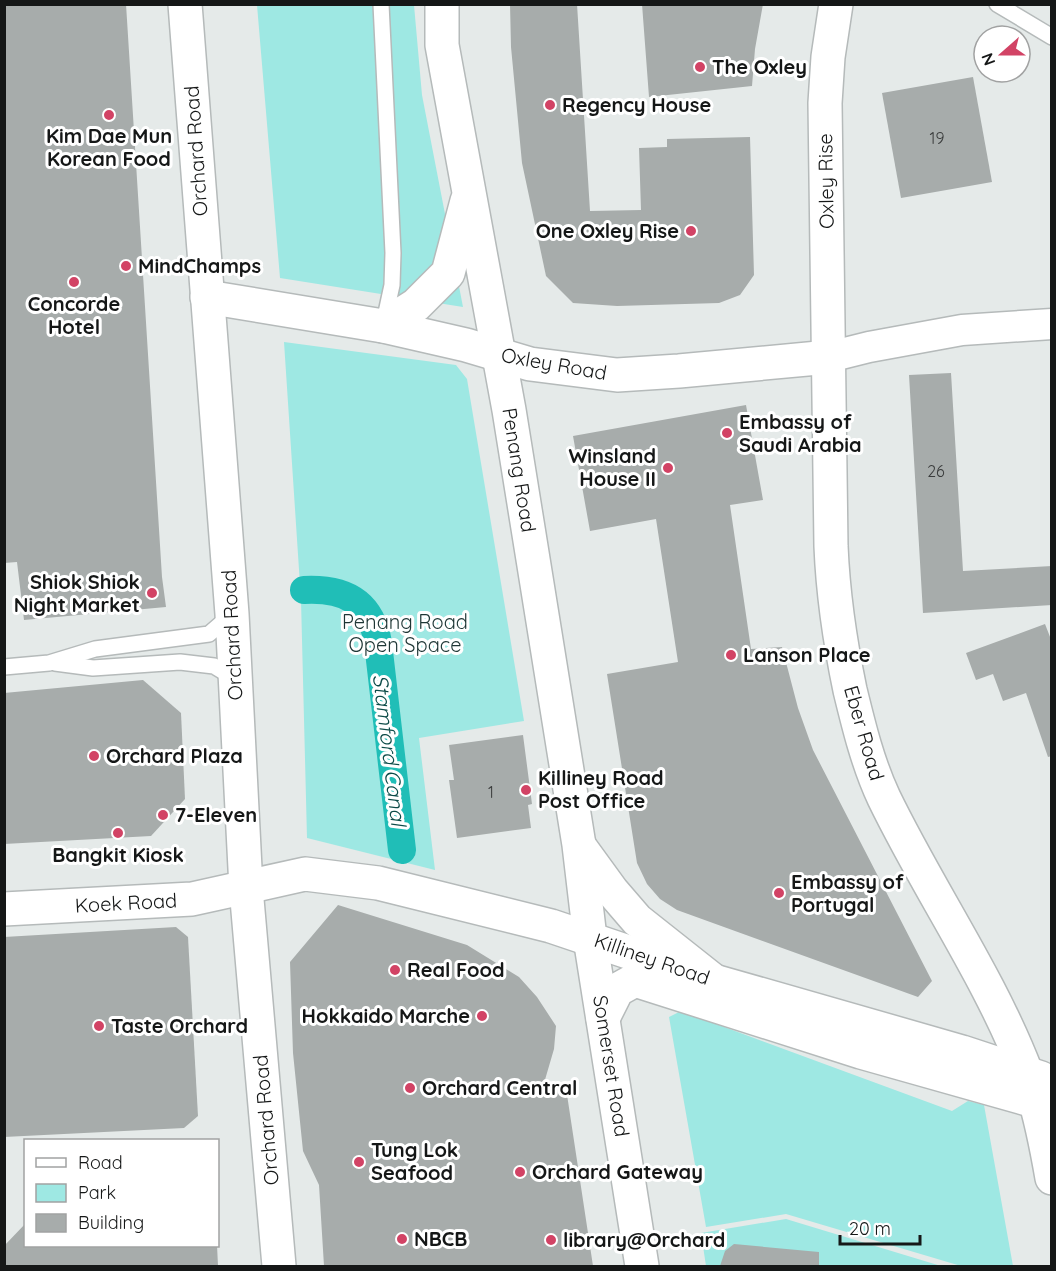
<svg xmlns="http://www.w3.org/2000/svg" width="1056" height="1271" font-family="Quicksand,sans-serif">
	<style>
		.green { fill: #9ee8e3 }
		.lines { fill: none; stroke-linecap: round; stroke-linejoin: round }
		.canal { stroke: #20beb7; stroke-width: 28 }
		.building { fill: #a7acab }
		.lane-casing { stroke: #b5baba; stroke-width: 18 }
		.street-casing { stroke: #b5baba; stroke-width: 33 }
		.secondary-casing { stroke: #b5baba; stroke-width: 36 }
		.primary-casing { stroke: #b5baba; stroke-width: 36 }
		.lane { stroke: #fff; stroke-width: 15 }
		.street { stroke: #fff; stroke-width: 30 }
		.secondary { stroke: #fff; stroke-width: 33 }
		.primary { stroke: #fff; stroke-width: 33 }
		.poi-dot { fill: #d24365; stroke: #fff; stroke-width: 2 }
		.labels { text-anchor: middle; stroke-width: 6; stroke-linejoin: round; paint-order: stroke }
		.number-label { font-size: 16px; fill: #3a3c3c }
		.poi-label { font-size: 20px; font-weight: bold; fill: #151717; stroke: #fff; text-anchor: start }
		.street-label { font-size: 20px; fill: #151717; stroke: #fff }
		.park-label { font-size: 20px; fill: #1e3635; stroke: #fff }
		.water-label { font-size: 21px; font-style: italic; fill: #0c4b48; stroke: #fff }
	</style>
	<rect width="100%" height="100%" fill="#e5eae9"/>
	<g class="green">
		<path d="M257 5H414L422 95 463 307 280 278Z"/>
		<path d="M284 342 456 365 467 379 524 721 419 738 435 870 307 838 301 600Z"/>
		<path d="M681 1011 952 1111 968 1101 984 1105 1013 1266H961L786 1214 706 1227 669 1017Z"/>
		<path d="M786 1219 941 1266H706L701 1233Z"/>
	</g>
	<g class="lines">
		<path class="canal" d="M304 590C345 588 371 601 378 643L402 850"/>
	</g>
	<g class="building">
		<path d="M4 4H126L162 577 166 607 24 620 17 562 4 563Z"/>
		<path d="M510 4H577L590 211 641 210 639 148 667 147V139L750 137 754 275 740 295 719 303 617 306 573 303 546 276 522 163 511 47Z"/>
		<path d="M642 4H763L755 49 752 86 649 97Z"/>
		<path d="M973 77 992 182 901 198 882 93Z"/>
		<path d="M951 373 963 571 1052 566V605L923 613 909 375Z"/>
		<path d="M746 405 763 500 730 505 751 649 782 647 798 708 813 750 932 981 918 997 677 910 660 899 647 884 637 863 607 674 678 662 656 519 590 531 573 436Z"/>
		<path d="M1045 624 1052 642V756L1048 757 1026 693 1003 701 993 674 976 680 966 653Z"/>
		<path d="M143 680 181 713 185 799 151 836 4 844V693Z"/>
		<path d="M523 735 532 804 528 805 531 828 457 838 449 780H454L449 745Z"/>
		<path d="M338 905 467 945 519 977 537 997 556 1026 554 1049 542 1090 566 1088 593 1266H324L319 1185 303 1151 293 1053 290 962Z"/>
		<path d="M176 927 188 937 198 1116 184 1128 4 1137V937Z"/>
		<path d="M26 1223V1245H217L218 1266H4V1246Z"/>
		<path d="M734 1244 819 1252V1266H720L725 1251Z"/>
	</g>
	<g class="lines">
		<g class="lane-casing">
			<g id="lane">
				<path d="M381 4 393 253 392 285 384 322"/>
				<path d="M997 4 1052 37"/>
				<path d="M55 663 93 668 180 662 214 666 234 678"/>
				<path d="M4 667 49 663 95 649 209 634 232 614"/>
			</g>
		</g>
		<g class="street-casing">
			<path id="street" d="M829 357 869 347 962 330 1052 324"/>
		</g>
		<g class="secondary-casing">
			<g id="secondary">
				<path d="M836 4 828 57 825 103 831 546C833 595 840 642 850 690 859 727 868 764 884 798 929 891 989 976 1026 1072 1039 1106 1046 1143 1052 1178"/>
				<path d="M207 297 383 326 466 345 530 364 617 375 679 371 829 357"/>
				<path d="M4 909 192 899 305 874 378 883 551 926 714 981 962 1052 1041 1078"/>
				<path d="M603 1018 617 990 635 980 861 1052 1052 1106"/>
			</g>
		</g>
		<g class="primary-casing">
			<g id="primary">
				<path d="M185 4 232 614 246 888 279 1266"/>
				<path d="M442 4V45L509 410 579 845 590 938 642 1266"/>
				<path d="M383 326 416 305 448 273 467 201"/>
				<path d="M580 847 612 891 637 920 714 981"/>
			</g>
		</g>
		<use href="#lane" class="lane"/>
		<use href="#street" class="street"/>
		<use href="#secondary" class="secondary"/>
		<use href="#primary" class="primary"/>
	</g>
	<g class="poi-dot">
		<circle cx="700" cy="67" r="6"/>
		<circle cx="550" cy="105" r="6"/>
		<circle cx="109" cy="115" r="6"/>
		<circle cx="691" cy="231" r="6"/>
		<circle cx="126" cy="266" r="6"/>
		<circle cx="74" cy="282" r="6"/>
		<circle cx="727" cy="433" r="6"/>
		<circle cx="668" cy="468" r="6"/>
		<circle cx="152" cy="593" r="6"/>
		<circle cx="731" cy="655" r="6"/>
		<circle cx="94" cy="756" r="6"/>
		<circle cx="526" cy="790" r="6"/>
		<circle cx="163" cy="815" r="6"/>
		<circle cx="118" cy="833" r="6"/>
		<circle cx="779" cy="893" r="6"/>
		<circle cx="395" cy="970" r="6"/>
		<circle cx="482" cy="1016" r="6"/>
		<circle cx="99" cy="1026" r="6"/>
		<circle cx="410" cy="1088" r="6"/>
		<circle cx="359" cy="1162" r="6"/>
		<circle cx="520" cy="1172" r="6"/>
		<circle cx="402" cy="1239" r="6"/>
		<circle cx="551" cy="1240" r="6"/>
	</g>
	<g class="labels">
		<g class="number-label">
			<text x="937" y="144">19</text>
			<text x="936" y="477">26</text>
			<text x="491" y="798">1</text>
		</g>
		<g class="poi-label">
			<text x="712" y="74">The Oxley</text>
			<text x="562" y="112">Regency House</text>
			<text x="109" y="143" text-anchor="middle">Kim Dae Mun<tspan x="109" dy="23">Korean Food</tspan></text>
			<text x="679" y="238" text-anchor="end">One Oxley Rise</text>
			<text x="138" y="273">MindChamps</text>
			<text x="74" y="311" text-anchor="middle">Concorde<tspan x="74" dy="23">Hotel</tspan></text>
			<text x="739" y="429">Embassy of<tspan x="739" dy="23">Saudi Arabia</tspan></text>
			<text x="656" y="463" text-anchor="end">Winsland<tspan x="656" dy="23">House II</tspan></text>
			<text x="140" y="589" text-anchor="end">Shiok Shiok<tspan x="140" dy="23">Night Market</tspan></text>
			<text x="743" y="662">Lanson Place</text>
			<text x="106" y="763">Orchard Plaza</text>
			<text x="538" y="785">Killiney Road<tspan x="538" dy="23">Post Office</tspan></text>
			<text x="175" y="822">7-Eleven</text>
			<text x="118" y="862" text-anchor="middle">Bangkit Kiosk</text>
			<text x="791" y="889">Embassy of<tspan x="791" dy="23">Portugal</tspan></text>
			<text x="407" y="977">Real Food</text>
			<text x="470" y="1023" text-anchor="end">Hokkaido Marche</text>
			<text x="111" y="1033">Taste Orchard</text>
			<text x="422" y="1095">Orchard Central</text>
			<text x="371" y="1157">Tung Lok<tspan x="371" dy="23">Seafood</tspan></text>
			<text x="532" y="1179">Orchard Gateway</text>
			<text x="414" y="1246">NBCB</text>
			<text x="563" y="1247">library@Orchard</text>
		</g>
		<g class="street-label">
			<text transform="translate(196 151) rotate(-94)" y="7">Orchard Road</text>
			<text transform="translate(826 181) rotate(-91)" y="7">Oxley Rise</text>
			<text transform="translate(554 364) rotate(10)" y="7">Oxley Road</text>
			<text transform="translate(519 470) rotate(81)" y="7">Penang Road</text>
			<text transform="translate(232 635) rotate(-93)" y="7">Orchard Road</text>
			<text transform="translate(864 733) rotate(74)" y="7">Eber Road</text>
			<text transform="translate(126 903) rotate(-3)" y="7">Koek Road</text>
			<text transform="translate(652 959) rotate(19)" y="7">Killiney Road</text>
			<text transform="translate(611 1066) rotate(81)" y="7">Somerset Road</text>
			<text transform="translate(266 1120) rotate(-95)" y="7">Orchard Road</text>
		</g>
		<g class="park-label">
			<text x="405" y="629">Penang Road<tspan x="405" dy="23">Open Space</tspan></text>
		</g>
		<g class="water-label">
			<text transform="translate(389 750) rotate(83)" y="7">Stamford Canal</text>
		</g>
	</g>
	<rect width="1056" height="1271" fill="none" stroke="#151717" stroke-width="12"/>
	<rect x="24" y="1139" width="195" height="108" fill="#ffffff" stroke="#a1a2a2" stroke-width="1.5"/>
	<rect x="36" y="1158" width="30" height="9" fill="#ffffff" stroke="#a1a2a2" stroke-width="1.5"/>
	<text x="78" y="1169" font-size="18" fill="#151717">Road</text>
	<rect x="36" y="1184" width="30" height="18" fill="#9ee8e3" stroke="#a1a2a2" stroke-width="1.5"/>
	<text x="78" y="1199" font-size="18" fill="#151717">Park</text>
	<rect x="36" y="1214" width="30" height="18" fill="#a7acab" stroke="#a1a2a2" stroke-width="1.5"/>
	<text x="78" y="1229" font-size="18" fill="#151717">Building</text>
	<g transform="translate(1002 54) rotate(249)"><circle r="28" fill="#ffffff" stroke="#a1a2a2" stroke-width="1.5"/>
	<path d="M0-4.5L10 22L0 15L-10 22Z" fill="#d24365"/>
	<text y="-9" font-size="16" font-weight="bold" text-anchor="middle" fill="#151717">N</text>
	</g>
	<path d="M840 1235v9h80v-9" fill="none" stroke="#151717" stroke-width="3"/>
	<text x="849" y="1235" font-size="18" fill="#151717" stroke="#ffffff" stroke-width="4.5" paint-order="stroke">20 m</text>
</svg>
